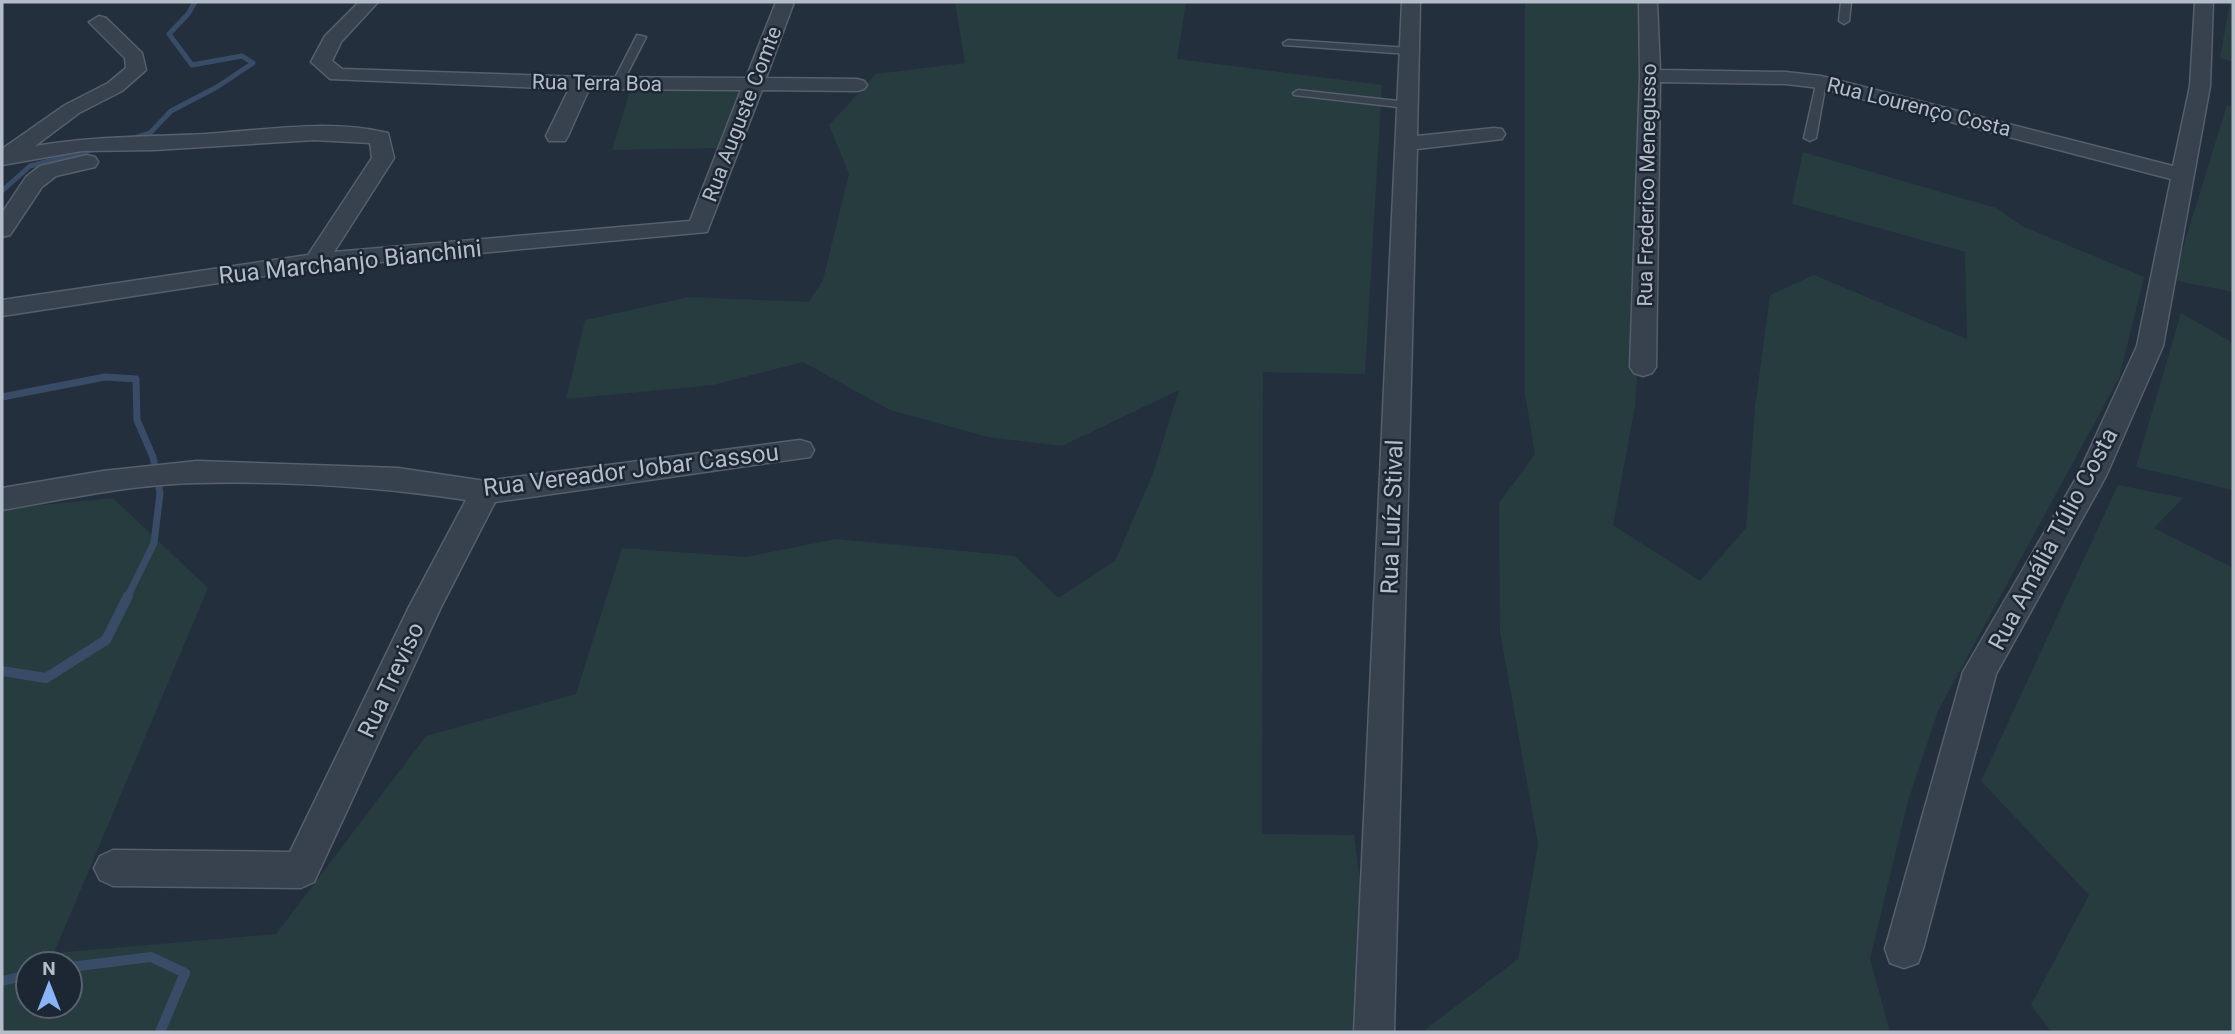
<svg xmlns="http://www.w3.org/2000/svg" width="2235" height="1034" font-family="Roboto,sans-serif">
	<style>
		.green { fill: #263c3f; fill-rule: evenodd }
		.lines { fill: none; stroke-linecap: round; stroke-linejoin: round }
		.stream-far2 { stroke: #394c67; stroke-width: 5 }
		.stream-far1 { stroke: #394c67; stroke-width: 7 }
		.stream { stroke: #394c67; stroke-width: 10 }
		.service-casing { stroke: #565f6c; stroke-width: 3 }
		.minor-casing { stroke: #565f6c; stroke-width: 3 }
		.service { fill: #38414e; fill-rule: evenodd }
		.minor { fill: #38414e; fill-rule: evenodd }
		.labels { text-anchor: middle; stroke-width: 5; stroke-linejoin: round; paint-order: stroke }
		.far-street-label { font-size: 21px; fill: #b4bcc9; stroke: #1d2633 }
		.street-label { font-size: 24px; fill: #b4bcc9; stroke: #1d2633 }
	</style>
	<rect width="100%" height="100%" fill="#242f3e"/>
	<g class="green">
		<path d="M955 2H1186L1177 59 1382 85 1365 374 1263 372 1262 834 1354 835 1379 1032H2V509L113 498 208 588 54 953 276 934 426 736 576 694 622 548 745 557 836 539 1015 556 1058 598 1115 561 1152 476 1179 390 1062 446 988 437 890 410 803 362 713 385 566 399 585 320 689 297 809 302 823 280 849 174 829 125 876 74 965 63ZM28 964H70V1006H28Z"/>
		<path d="M1525 2H1644L1643 289 1635 406 1613 525 1700 581 1746 528 1755 407 1770 295 1814 275 1967 339 1965 252 1792 204 1803 152 1996 208 2022 226 2144 277 2119 378 1938 711 1908 801 1870 959 1890 1032H1422L1518 959 1538 844 1500 632 1499 503 1535 454 1525 394Z"/>
		<path d="M2230 2H2233V62L2220 58Z"/>
		<path d="M630 91H744L722 148 612 150Z"/>
		<path d="M2227 105 2233 107V292L2173 280Z"/>
		<path d="M2181 313 2233 343V490L2136 467Z"/>
		<path d="M2118 485 2183 498 2154 528 2233 568V1032H2051L2031 1005 2089 895 1981 781Z"/>
	</g>
	<g class="lines">
		<g class="stream-far2">
			<path d="M131 139 150 133 171 111 217 87 253 63 242 56 192 65 169 34 188 14 195 2"/>
			<path d="M2 191 30 166 95 149"/>
		</g>
		<path class="stream-far1" d="M2 397 105 377 136 379 137 420 153 457 160 493 154 543 127 598"/>
		<g class="stream">
			<path d="M2 671 46 678 106 640 128 596"/>
			<path d="M70 967 151 957 185 973 160 1032"/>
			<path d="M2 981 28 975"/>
		</g>
		<g class="service-casing">
			<g id="service">
				<path d="M1841 2H1851L1849 21 1844 24 1839 21Z"/>
				<path d="M637 35 646 37 622 84 613 86 612 84Z"/>
				<path d="M1288 40 1409 48 1414 51 1409 54 1284 45 1283 43Z"/>
				<path d="M1817 80 1826 82 1816 138 1810 141 1804 138Z"/>
				<path d="M1298 90 1407 102 1413 105 1407 108 1294 95 1293 93Z"/>
			</g>
		</g>
		<g class="minor-casing">
			<g id="minor">
				<path d="M359 2H378L341 42 332 61 342 69 582 77 746 78 776 2H794L766 78 857 79 864 81 867 85 864 89 857 91 762 90 707 232 316 268 2 316V300L308 255 372 158 370 143 314 140 154 150 82 151 2 165V149L65 105 108 83 126 68 125 58 89 22 99 16 106 18 142 53 146 70 122 91 79 113 35 146C93 136 147 137 206 134 265 130 330 119 388 133L394 158 334 252 690 221 741 90 589 89 568 136 565 141H549L546 136 569 89 330 79 311 62 325 36Z"/>
				<path d="M1402 2H1420L1417 136 1494 128 1502 129 1505 134 1502 139 1494 140 1417 149 1394 1032H1354Z"/>
				<path d="M1639 2H1657L1660 70 1786 72 1821 76 2173 166 2190 86 2195 2H2213L2210 86 2163 346 2106 476 1996 674 1923 949 1918 963 1904 968 1890 963 1885 949 1963 672 2078 475 2137 346 2171 179 1820 88 1786 84 1660 82 1656 367 1652 373 1643 376 1634 373 1630 367 1640 76Z"/>
				<path d="M87 155 95 157 98 162 95 167 56 176 42 187 10 235 2 237V213L26 177 40 166Z"/>
				<path d="M800 440 810 443 814 450 810 457 495 502 441 607 314 882 301 888 113 886 100 880 94 868 100 856 113 850 290 852 409 607 466 500C381 487 285 481 199 483 133 484 66 499 2 510V488L103 471 197 461 398 468 485 481Z"/>
			</g>
		</g>
		<use href="#service" class="service"/>
		<use href="#minor" class="minor"/>
	</g>
	<g class="labels">
		<g class="far-street-label">
			<text transform="translate(597 83) rotate(1)" y="7">Rua Terra Boa</text>
			<text transform="translate(1919 107) rotate(14)" y="7">Rua Lourenço Costa</text>
			<text transform="translate(742 114) rotate(-69)" y="7">Rua Auguste Comte</text>
			<text transform="translate(1647 185) rotate(-89)" y="7">Rua Frederico Menegusso</text>
		</g>
		<g class="street-label">
			<text transform="translate(350 262) rotate(-6)" y="8">Rua Marchanjo Bianchini</text>
			<text transform="translate(631 470) rotate(-7)" y="8">Rua Vereador Jobar Cassou</text>
			<text transform="translate(1392 517) rotate(-88)" y="8">Rua Luíz Stival</text>
			<text transform="translate(2053 539) rotate(-62)" y="8">Rua Amália Túlio Costa</text>
			<text transform="translate(391 680) rotate(-65)" y="8">Rua Treviso</text>
		</g>
	</g>
	<rect width="2235" height="1034" fill="none" stroke="#b4bcc9" stroke-width="7"/>
	<g transform="translate(49 985)"><circle r="33" fill="#1d2633" stroke="#59626f" stroke-width="2"/>
	<path d="M0-5L12 26L0 18L-12 26Z" fill="#8ab4f8"/>
	<text y="-10" font-size="19" font-weight="bold" text-anchor="middle" fill="#b4bcc9">N</text>
	</g>
</svg>
